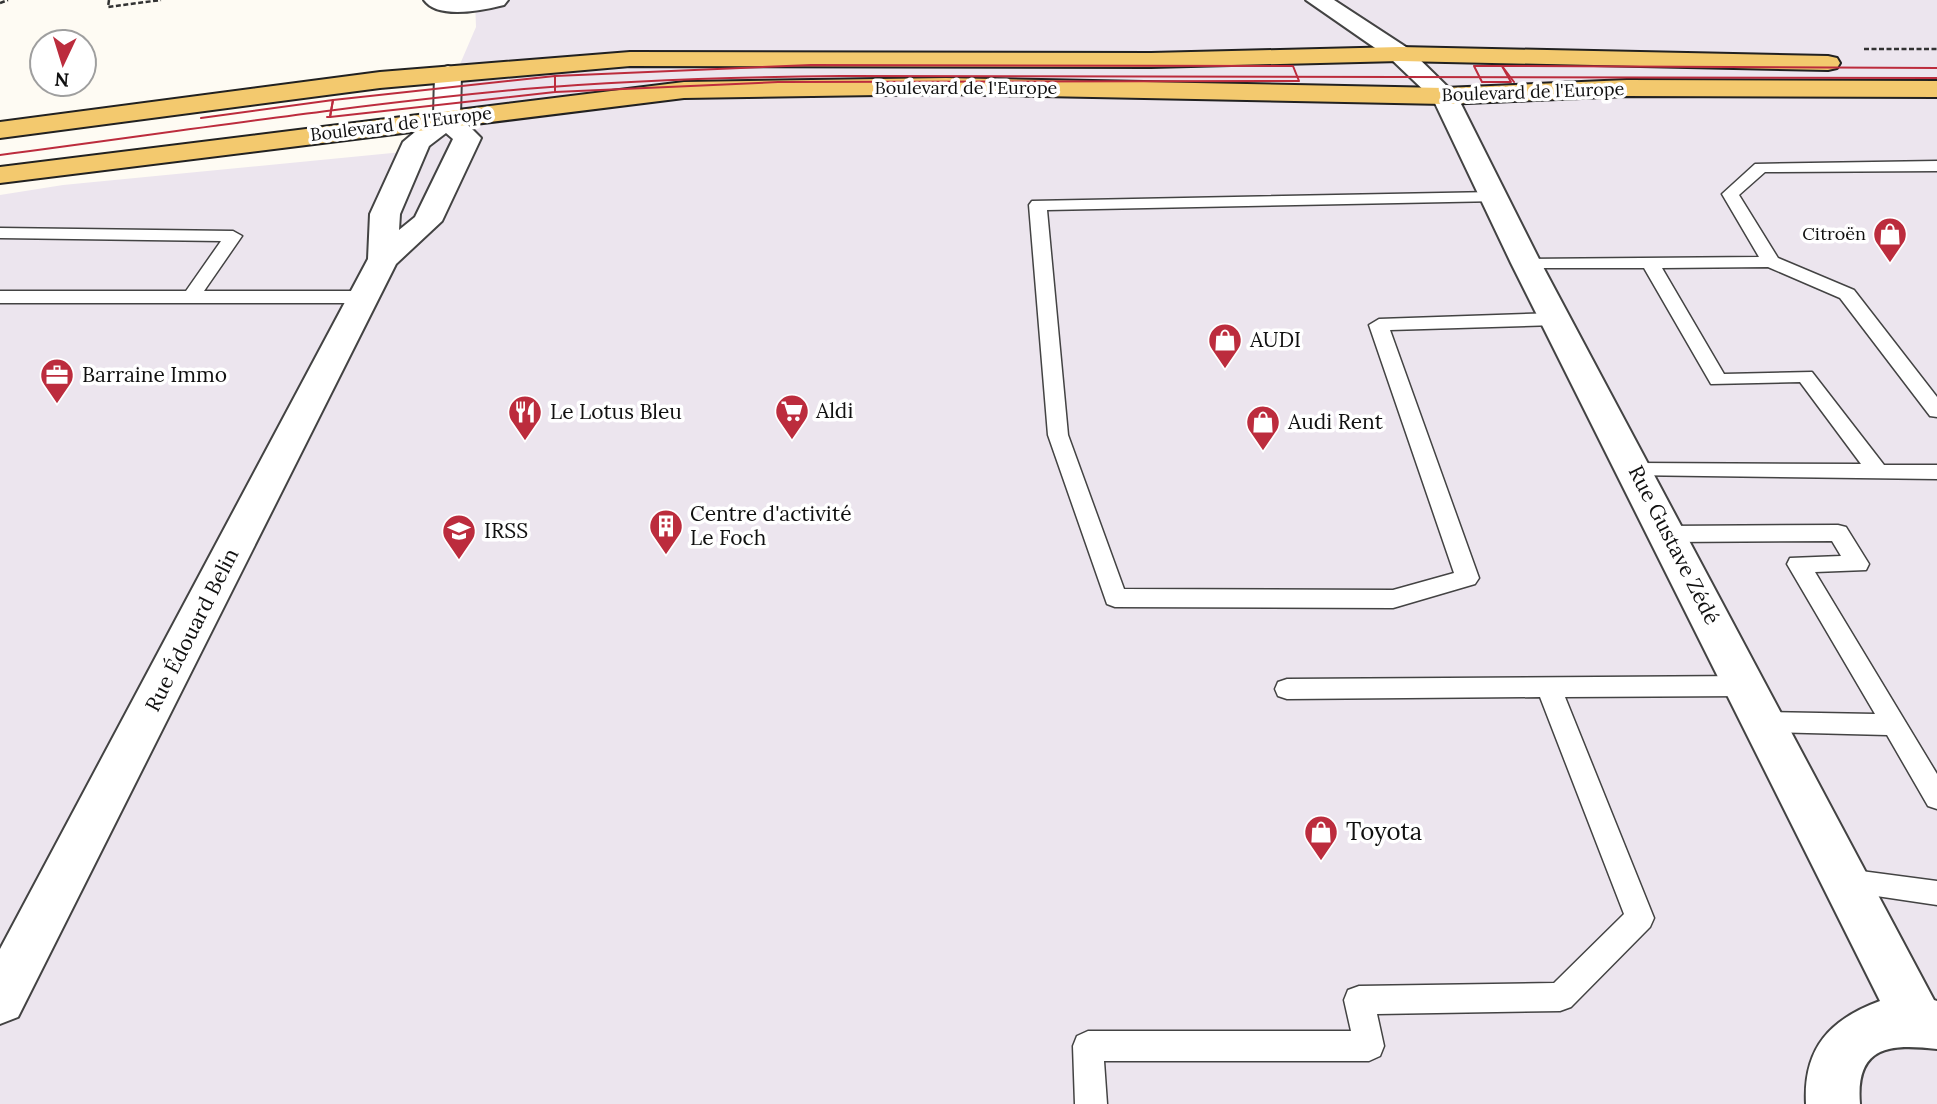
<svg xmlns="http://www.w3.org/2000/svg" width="1937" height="1104" font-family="Lora,serif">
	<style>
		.industrial { fill: #ece5ee }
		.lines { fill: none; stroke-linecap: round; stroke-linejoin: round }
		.service-casing { stroke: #434343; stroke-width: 3 }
		.minor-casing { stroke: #434343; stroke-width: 4 }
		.tertiary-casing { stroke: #434343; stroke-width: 4 }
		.primary-casing { stroke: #212121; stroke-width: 4 }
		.path { stroke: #323232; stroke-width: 2.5; stroke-dasharray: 5 2.5; stroke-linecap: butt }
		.service { fill: #fff; fill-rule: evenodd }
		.minor { fill: #fff; fill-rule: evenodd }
		.tertiary { fill: #fff; fill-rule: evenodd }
		.primary { fill: #f3c96e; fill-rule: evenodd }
		.tram { stroke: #bc2c3d; stroke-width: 2 }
		.labels { text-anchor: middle; stroke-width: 7; stroke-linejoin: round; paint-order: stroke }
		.far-street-label { font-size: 18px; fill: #101010; stroke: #fff }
		.far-poi-label { font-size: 18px; fill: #101010; stroke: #fff; text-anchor: end }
		.poi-label { font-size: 21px; fill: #101010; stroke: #fff; text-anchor: start }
		.street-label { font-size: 21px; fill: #101010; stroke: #fff }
		.near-poi-label { font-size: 24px; fill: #101010; stroke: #fff; text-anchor: start }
	</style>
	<rect width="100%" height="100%" fill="#fefbf3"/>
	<path class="industrial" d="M475 0H1937V1104H0V195L63 185 423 150 476 27Z"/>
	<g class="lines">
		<g class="service-casing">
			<g id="service">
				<path d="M1937 161V171L1765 172 1739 195 1778 258 1854 290 1937 397V417L1930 416 1840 298 1768 267 1662 268 1724 374 1812 372 1884 465H1937V479L1627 475 1624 470 1627 465 1635 463 1861 464 1800 382 1711 384 1644 268H1526L1517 263 1520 259 1759 257 1722 194 1755 164Z"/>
				<path d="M1494 192 1502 197 1500 201 1047 210 1068 435 1124 589 1393 590 1454 573 1369 325 1379 319 1556 313 1565 319 1556 325 1390 330 1479 578 1475 584 1393 608 1115 607 1107 604 1048 435 1029 205 1032 201Z"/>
				<path d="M0 228 233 231 242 236 204 291H364L373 297 364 303H0V291H186L221 241 0 238Z"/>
				<path d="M1838 525 1846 527 1869 564 1866 570 1815 572 1937 774V809L1928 806 1887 735 1765 732 1756 729 1752 722 1756 715 1765 712 1875 714 1787 564 1790 558 1841 556 1832 541 1668 542 1660 540 1657 534 1660 528 1668 526Z"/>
				<path d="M1746 676 1755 679 1758 686 1755 693 1746 696 1565 697 1654 918 1650 927 1571 1007 1560 1011 1377 1014 1384 1046 1380 1056 1369 1061H1104L1107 1104H1075L1073 1046 1077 1036 1088 1031H1351L1344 1000 1348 990 1359 986 1554 983 1624 914 1540 697 1287 699 1278 696 1275 689 1278 682 1287 679Z"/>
				<path d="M1846 869 1937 881V905L1836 890 1832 881 1836 872Z"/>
			</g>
		</g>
		<g class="minor-casing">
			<g id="minor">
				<path d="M424 0H508L504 5C484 10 438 20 424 0Z"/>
				<path d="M448 66 457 69 461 74 460 117 481 138 442 221 396 264 18 1017 0 1024V949L368 259 370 214 403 142 434 116 435 74 439 69ZM446 133 453 139 415 217 399 230 400 214 429 146Z"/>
			</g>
		</g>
		<g class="tertiary-casing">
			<path id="tertiary" d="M1306 0H1334L1409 49 1457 96 1541 263 1934 1000 1937 1001V1049C1891 1044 1855 1045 1860 1104H1806C1803 1047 1831 1019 1880 1001L1511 263 1433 99 1391 59Z"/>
		</g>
		<g class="primary-casing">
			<g id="primary">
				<path d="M1400 47 1828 56 1837 58 1840 63 1837 68 1828 70 1400 61 1151 67 630 66 380 88 0 138V122L380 72 630 52 1151 53Z"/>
				<path d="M946 78 1444 88 1627 80 1937 81V97L1627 96 1444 104 946 94 684 98 0 183V167L684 82Z"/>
			</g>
		</g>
		<g class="path">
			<path d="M109 0 108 7 161 0"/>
			<path d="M0 3 8 0"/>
			<path d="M1864 49H1937"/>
		</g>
		<use href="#service" class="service"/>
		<use href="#minor" class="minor"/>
		<use href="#tertiary" class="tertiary"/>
		<use href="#primary" class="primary"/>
		<g class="tram">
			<path d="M811 65 1293 66 1299 81 778 82 555 92V76Z"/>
			<path d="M1474 66H1502L1511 82H1482Z"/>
			<path d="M555 76V92L330 117 333 100Z"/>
			<path d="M1514 82 1502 66 1937 68"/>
			<path d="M201 118 333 100 330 117H327"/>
			<path d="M0 155C175 132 349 105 524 89 630 80 735 77 841 76L1937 78"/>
		</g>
	</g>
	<defs>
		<g id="shop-pin" transform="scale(1.75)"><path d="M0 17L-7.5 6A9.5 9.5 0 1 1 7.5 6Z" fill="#bc2c3d" stroke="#fff"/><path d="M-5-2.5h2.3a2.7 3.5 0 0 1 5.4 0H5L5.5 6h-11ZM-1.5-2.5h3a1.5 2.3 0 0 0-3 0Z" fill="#fff"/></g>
		<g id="office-pin" transform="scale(1.75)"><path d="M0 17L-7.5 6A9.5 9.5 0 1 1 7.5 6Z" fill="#bc2c3d" stroke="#fff"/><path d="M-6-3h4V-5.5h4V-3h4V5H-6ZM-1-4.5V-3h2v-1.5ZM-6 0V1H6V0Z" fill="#fff"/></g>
		<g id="supermarket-pin" transform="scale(1.75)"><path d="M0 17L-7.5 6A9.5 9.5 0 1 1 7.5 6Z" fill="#bc2c3d" stroke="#fff"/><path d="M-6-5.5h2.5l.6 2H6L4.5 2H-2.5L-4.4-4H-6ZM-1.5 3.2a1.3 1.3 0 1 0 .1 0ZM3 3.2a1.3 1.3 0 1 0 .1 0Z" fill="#fff"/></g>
		<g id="restaurant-pin" transform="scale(1.75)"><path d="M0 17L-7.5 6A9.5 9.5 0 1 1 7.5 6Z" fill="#bc2c3d" stroke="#fff"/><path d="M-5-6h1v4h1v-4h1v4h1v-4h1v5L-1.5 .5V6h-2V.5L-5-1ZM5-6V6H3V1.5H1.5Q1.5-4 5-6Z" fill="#fff"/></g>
		<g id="building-pin" transform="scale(1.75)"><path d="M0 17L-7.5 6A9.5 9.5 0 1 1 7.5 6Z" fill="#bc2c3d" stroke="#fff"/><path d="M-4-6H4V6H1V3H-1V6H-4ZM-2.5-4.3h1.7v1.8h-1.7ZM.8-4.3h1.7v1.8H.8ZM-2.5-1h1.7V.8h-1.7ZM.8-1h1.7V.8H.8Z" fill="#fff"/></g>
		<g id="university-pin" transform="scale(1.75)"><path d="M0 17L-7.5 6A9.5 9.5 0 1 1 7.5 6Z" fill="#bc2c3d" stroke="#fff"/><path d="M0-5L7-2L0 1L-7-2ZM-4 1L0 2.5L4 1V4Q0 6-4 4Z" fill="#fff"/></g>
	</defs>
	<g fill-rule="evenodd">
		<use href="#shop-pin" x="1890" y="234"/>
		<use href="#shop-pin" x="1225" y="340"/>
		<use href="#office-pin" x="57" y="375"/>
		<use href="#supermarket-pin" x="792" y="411"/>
		<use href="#restaurant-pin" x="525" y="412"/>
		<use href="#shop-pin" x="1263" y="422"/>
		<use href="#building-pin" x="666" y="526"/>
		<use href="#university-pin" x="459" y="531"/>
		<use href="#shop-pin" x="1321" y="832"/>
	</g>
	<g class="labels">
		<g class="far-street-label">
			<text x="966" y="94">Boulevard de l'Europe</text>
			<text transform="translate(1533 92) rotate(-2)" y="6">Boulevard de l'Europe</text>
			<text transform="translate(401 124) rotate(-7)" y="6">Boulevard de l'Europe</text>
		</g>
		<g class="far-poi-label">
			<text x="1866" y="240">Citroën</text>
		</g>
		<g class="poi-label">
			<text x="1250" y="347">AUDI</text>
			<text x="82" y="382">Barraine Immo</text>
			<text x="816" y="418">Aldi</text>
			<text x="550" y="419">Le Lotus Bleu</text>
			<text x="1288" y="429">Audi Rent</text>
			<text x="690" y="521">Centre d'activité<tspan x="690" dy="24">Le Foch</tspan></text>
			<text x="484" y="538">IRSS</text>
		</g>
		<g class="street-label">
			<text transform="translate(1674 545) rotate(63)" y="7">Rue Gustave Zédé</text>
			<text transform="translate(192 630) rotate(-63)" y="7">Rue Édouard Belin</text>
		</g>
		<g class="near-poi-label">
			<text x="1346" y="840">Toyota</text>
		</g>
	</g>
	<g transform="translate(63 63) rotate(184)"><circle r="33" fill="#ffffff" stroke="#9f9f9f" stroke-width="2"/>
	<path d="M0-5L12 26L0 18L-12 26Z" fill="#bc2c3d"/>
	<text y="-10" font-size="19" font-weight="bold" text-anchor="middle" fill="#101010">N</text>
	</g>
</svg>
